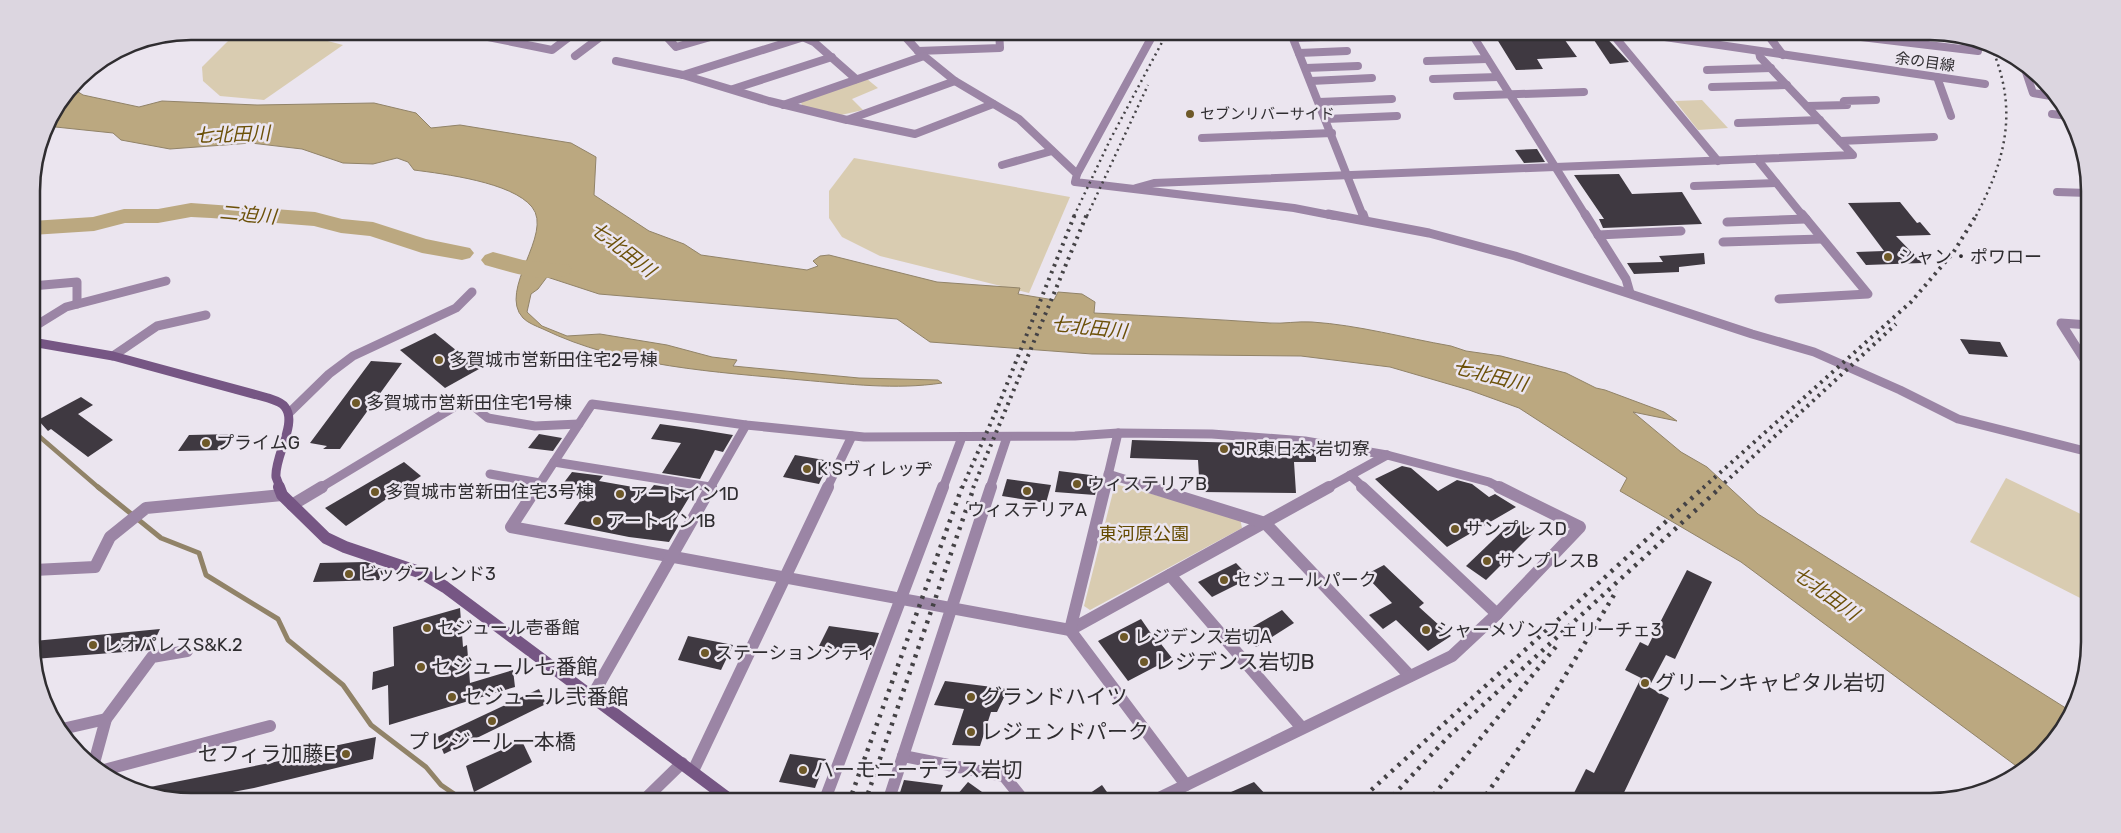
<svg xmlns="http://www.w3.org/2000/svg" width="2121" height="833" font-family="Rubik,'Noto Sans JP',sans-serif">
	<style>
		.green { fill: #d9ccb1 }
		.water { fill: #bba880; stroke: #918368 }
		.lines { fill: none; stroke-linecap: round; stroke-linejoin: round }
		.stream-far1 { stroke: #918368; stroke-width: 4.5 }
		.stream { stroke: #918368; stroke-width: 5 }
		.river { fill: #bba880; fill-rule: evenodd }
		.building { fill: #3f3941 }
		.street-far2 { stroke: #9b85a5; stroke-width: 8 }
		.street-far1 { stroke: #9b85a5; stroke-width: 9 }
		.street { stroke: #9b85a5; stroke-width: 12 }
		.secondary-far1 { stroke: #765684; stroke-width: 9 }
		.secondary { stroke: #765684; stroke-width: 12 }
		.rail-far2 { stroke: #444245; stroke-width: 2.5; stroke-dasharray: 2 4; stroke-linecap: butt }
		.rail-far1 { stroke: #444245; stroke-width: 4; stroke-dasharray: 2.5 5; stroke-linecap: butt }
		.rail { stroke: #444245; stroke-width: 4.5; stroke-dasharray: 3 6; stroke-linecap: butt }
		.poi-dot { fill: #6e5928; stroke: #ebe5ef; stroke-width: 2 }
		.labels { text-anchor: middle; stroke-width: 5; stroke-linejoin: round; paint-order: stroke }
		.far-street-label { font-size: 15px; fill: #2f2d30; stroke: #ebe5ef }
		.far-poi-label { font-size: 15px; fill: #2f2d30; stroke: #ebe5ef; text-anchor: start }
		.poi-label { font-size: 18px; fill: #2f2d30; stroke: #ebe5ef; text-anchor: start }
		.park-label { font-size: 18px; fill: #644a00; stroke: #ebe5ef }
		.water-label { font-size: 19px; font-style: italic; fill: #6c5109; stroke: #ebe5ef }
		.near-poi-label { font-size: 21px; fill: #2f2d30; stroke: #ebe5ef; text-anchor: start }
		.rim { fill: none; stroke: #2f2d30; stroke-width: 2.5 }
	</style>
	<rect width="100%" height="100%" fill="#ebe5ef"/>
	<g class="green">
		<path d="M238 31H290L343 45 264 100 220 96 203 81 202 67Z"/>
		<path d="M867 79 878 88 852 99 863 110 841 115 802 106 801 102Z"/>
		<path d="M1702 100 1728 128 1698 130 1675 101Z"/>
		<path d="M854 158 1070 197 1029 293 880 256 842 237 829 218V191Z"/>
		<path d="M2006 478 2089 518 2090 603 1970 542Z"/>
		<path d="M1115 484 1240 518 1242 528 1090 610 1084 606Z"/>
	</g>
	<path class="water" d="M72 88 83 95 139 107 162 101 257 105 374 103 416 113 431 128 460 125 571 143 596 157 594 195 649 231 684 244 701 255 807 270 818 266 813 261 820 256 829 255 937 282 1020 288 1018 294 1054 300 1058 292 1082 294 1095 302 1094 313C1153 316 1211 319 1270 323 1283 324 1297 321 1312 322 1358 325 1405 338 1451 346L1466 351 1501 356 1566 373 1596 388 1605 390 1664 412 1677 421 1633 412 1681 452 1707 467 1758 514 2072 712 2057 739 2023 771 1741 562 1620 491 1627 478 1519 408 1469 390 1390 367 1301 356 1092 354 930 342 897 319 599 294 547 277 538 289 531 294 527 312 542 326 567 336 600 334 667 345 712 357 737 360 733 366 859 378 938 380 942 383C896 390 848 384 802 380 716 372 621 367 543 329 536 326 528 323 523 318 497 290 554 234 532 207 512 182 444 174 414 170L408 162 397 158 373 164 343 163 302 149 251 143 170 149 121 140 113 133 46 126 48 120Z"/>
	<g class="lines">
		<path class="stream-far1" d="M33 431 99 488"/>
		<path class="stream" d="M98 487 161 538 199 553 206 575 278 619 288 640 343 685 371 725 426 767 441 785 466 802"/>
		<g class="river">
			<path d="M191 203 315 212 342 219 373 222 426 239 470 248 474 253 470 258 462 260 422 253 370 236 341 233 314 226 211 218 191 217 158 223H125L94 231 32 235V221L93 217 124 209H158Z"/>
			<path d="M493 252 523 260 569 265 572 270 569 275C541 283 511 272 485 265L481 260 485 255Z"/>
		</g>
	</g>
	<g class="building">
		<path d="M1588 31H1600L1629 62 1610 64Z"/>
		<path d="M1537 35 1539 38 1562 36 1577 57 1537 59 1543 69 1516 70 1495 36Z"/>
		<path d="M1537 149 1545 162 1524 163 1515 150Z"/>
		<path d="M1619 174 1632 194 1682 192 1702 224 1603 228 1599 219H1604L1574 175Z"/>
		<path d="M1900 202 1917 223 1920 222 1931 235 1896 236 1922 263 1866 265 1856 252 1884 251 1848 203Z"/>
		<path d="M1704 253 1705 264 1679 267V272L1634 274 1627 263 1663 262 1659 256Z"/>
		<path d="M435 333 479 369 445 388 400 350Z"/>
		<path d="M1960 339 2000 342 2008 357 1969 354Z"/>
		<path d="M371 361 402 363 340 449H323L327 446 310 443Z"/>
		<path d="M81 397 93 405 78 414 113 440 88 457 51 429 48 431 38 420Z"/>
		<path d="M660 424 696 429 733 435 723 452 715 450 700 479 662 473 681 443 651 439Z"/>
		<path d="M235 434 224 450 178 451 189 435Z"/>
		<path d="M539 434 562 438 553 451 528 448Z"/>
		<path d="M1132 440 1245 443 1304 448 1316 450V462H1294L1296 493 1200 492 1198 460 1130 458Z"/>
		<path d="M795 455 830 461 819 484 783 477Z"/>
		<path d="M404 462 421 476 346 526 325 508Z"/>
		<path d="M1402 466 1411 468 1438 491 1457 480 1472 484 1489 497 1495 494 1516 507 1447 547 1375 479Z"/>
		<path d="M1059 471 1099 476 1095 495 1055 492Z"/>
		<path d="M572 472 603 476 599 481 650 490 654 485 693 491 673 524 679 525 669 542 629 537 564 524 586 493 559 489Z"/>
		<path d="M1007 479 1051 485 1046 503 1002 496Z"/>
		<path d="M1514 520 1535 531 1486 580 1466 566Z"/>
		<path d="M366 562 375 565 374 568H383L379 580 313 582 320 563Z"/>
		<path d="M1236 563 1250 578 1212 597 1198 582Z"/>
		<path d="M1384 565 1424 603 1419 607 1451 636 1428 651 1396 620 1383 629 1369 615 1392 603 1365 575Z"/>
		<path d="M1687 570 1712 582 1675 659 1666 655 1649 687 1669 698 1620 801H1570L1586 769 1594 773 1641 678 1625 670 1640 642 1648 646Z"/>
		<path d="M460 608 463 647 467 645 470 683 513 670 515 687 389 725 388 685 372 690 373 672 394 666 393 627Z"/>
		<path d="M1282 610 1294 623 1256 647 1242 633Z"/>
		<path d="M1141 619 1159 645 1161 644 1172 658 1128 681 1098 641Z"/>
		<path d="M829 626 879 633 871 655 819 646Z"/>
		<path d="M160 629 150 650 34 659V641Z"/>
		<path d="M688 636 733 645 721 670 678 660Z"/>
		<path d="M945 681 1008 689 997 712H991L980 746 952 745 964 709 934 705Z"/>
		<path d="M539 689 546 704 444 754 437 737Z"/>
		<path d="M376 737 373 759 254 788 185 801 139 793 135 790 319 753 320 749Z"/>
		<path d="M522 741 532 762 474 792 466 766Z"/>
		<path d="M790 754 826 759 815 788 779 782Z"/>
		<path d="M904 780 943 785 937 802H897Z"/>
		<path d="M968 782 996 802H951Z"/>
		<path d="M1254 782 1267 796 1260 802H1208Z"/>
		<path d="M1102 785 1114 802H1077Z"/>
	</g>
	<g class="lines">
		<g class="street-far2">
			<path d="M458 31 552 50 577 31"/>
			<path d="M604 31 635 35 664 34 676 47 731 31"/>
			<path d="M789 31 814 42 856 79"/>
			<path d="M900 31 918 51 955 81 1019 119 1077 174 1075 182 1294 208 1335 216"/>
			<path d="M1290 31 1363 216"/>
			<path d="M1470 31 1586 216"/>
			<path d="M1610 31 1718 161"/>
			<path d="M1624 31 1985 84"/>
			<path d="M1765 31 1783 55"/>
			<path d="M1811 31 1978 51 1973 38"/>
			<path d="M902 33 962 31"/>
			<path d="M1407 35 1471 33"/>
			<path d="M1293 38 1349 36"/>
			<path d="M918 51 1000 48 999 31"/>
			<path d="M1299 53 1347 51"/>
			<path d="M575 56 607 32"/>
			<path d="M616 61 683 75 769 101 847 120 955 81"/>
			<path d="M1427 61 1487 59"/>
			<path d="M1306 68 1358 66"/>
			<path d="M2025 69 2033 93 2057 97"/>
			<path d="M1707 70 1771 68"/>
			<path d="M683 75 804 37"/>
			<path d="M1937 77 1951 116"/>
			<path d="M1433 79 1498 77"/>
			<path d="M1311 81 1372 78"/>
			<path d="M1712 87 1787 85"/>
			<path d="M733 89 832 57"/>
			<path d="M1457 96 1584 92"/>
			<path d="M1319 102 1392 99"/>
			<path d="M783 105 924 56"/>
			<path d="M1807 106 1847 105 1844 101 1876 100"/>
			<path d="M2052 114 2069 116"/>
			<path d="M1326 119 1397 116"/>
			<path d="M848 120 915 134 993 104"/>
			<path d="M1738 123 1820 120"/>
			<path d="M1202 138 1332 133"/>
			<path d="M2078 138 2081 141"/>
			<path d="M1840 141 1934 137"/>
			<path d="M1757 159 1803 216"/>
			<path d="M1002 165 1052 151"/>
			<path d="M1077 174 1155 31"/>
			<path d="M1694 186 1776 183"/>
			<path d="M1136 188 1154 183 1853 155 1760 57 1759 52"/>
			<path d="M2057 192 2088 193"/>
		</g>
		<g class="street-far1">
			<path d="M1328 214 1429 233 1515 256 1752 334 1814 352 1900 390 1958 419 2089 452"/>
			<path d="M1363 214 1365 220"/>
			<path d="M1585 214 1626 279 1630 293"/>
			<path d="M1727 222 1806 219"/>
			<path d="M1598 235 1681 231"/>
			<path d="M1723 242 1822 239"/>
			<path d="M32 286 77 282V304"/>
			<path d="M1779 299 1868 294 1802 214"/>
			<path d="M2089 325 2061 323 2089 367"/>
			<path d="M32 328 66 307 166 281"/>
			<path d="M113 356 157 326 206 315"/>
			<path d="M289 413 329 374 353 356 456 308 472 292"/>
			<path d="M1387 455 1489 482 1501 488"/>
			<path d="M554 462 710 487"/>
			<path d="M490 474 540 483"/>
			<path d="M1108 474 1153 488"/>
			<path d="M1350 475 1364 488"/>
			<path d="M320 488 466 400 488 418 535 426 579 424"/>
			<path d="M537 488 592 404 746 425 864 437 1075 436 1118 433 1212 434 1305 441 1387 455"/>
			<path d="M710 488 746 425"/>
			<path d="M827 488 852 436"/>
			<path d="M943 488 962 437"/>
			<path d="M990 488 1007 437"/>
			<path d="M1105 488 1118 433"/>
			<path d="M1327 488 1387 455"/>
		</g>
		<g class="street">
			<path d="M537 487 511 527 1070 630 1329 487"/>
			<path d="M1105 487 1070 630 1186 785"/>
			<path d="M1149 487 1265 523 1410 676"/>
			<path d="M1362 487 1497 614"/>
			<path d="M292 505 322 487"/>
			<path d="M34 570 95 567 110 537 146 508 282 495"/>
			<path d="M1170 575 1302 728"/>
			<path d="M591 698 711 487"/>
			<path d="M62 729 106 719"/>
			<path d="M903 756 1004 776 1025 802"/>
			<path d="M94 763 106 719 152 657 187 651"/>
			<path d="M104 770 270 726"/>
			<path d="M693 771 828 487"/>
			<path d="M642 802 682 763"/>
			<path d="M824 802 943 487"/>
			<path d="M888 802 991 487"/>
			<path d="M1151 802 1452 656 1497 614 1580 527 1499 487"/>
		</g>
		<path class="secondary-far1" d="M32 342 113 356 268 398C274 400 282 402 285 407 298 423 274 457 276 477 277 480 279 484 280 488"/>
		<path class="secondary" d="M279 487 282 495 326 538 345 547 422 573 445 587 733 802"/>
		<g class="rail-far2">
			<path d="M1074 216 1110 140 1168 31"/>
			<path d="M1087 216 1148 85"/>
			<path d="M1976 216C2007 157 2018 108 1991 46"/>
		</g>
		<g class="rail-far1">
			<path d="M962 488 997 409 1075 214"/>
			<path d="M973 488 1087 214"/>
			<path d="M1703 488 1911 302 1953 253 1977 214"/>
			<path d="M1719 488 1896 324"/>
		</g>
		<g class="rail">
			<path d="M849 802 962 487"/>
			<path d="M865 802 974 487"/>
			<path d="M1358 802 1704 487"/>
			<path d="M1387 802 1448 737 1721 487"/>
			<path d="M1428 802 1559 643"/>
			<path d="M1481 802 1537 722 1617 590"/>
		</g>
	</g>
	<g class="poi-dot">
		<circle cx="1190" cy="114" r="5"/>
		<circle cx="1888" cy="257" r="5"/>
		<circle cx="439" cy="360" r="5"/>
		<circle cx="356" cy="403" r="5"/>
		<circle cx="206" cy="443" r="5"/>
		<circle cx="1224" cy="449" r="5"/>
		<circle cx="807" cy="469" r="5"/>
		<circle cx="1077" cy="484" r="5"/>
		<circle cx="1027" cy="491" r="5"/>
		<circle cx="375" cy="492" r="5"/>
		<circle cx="620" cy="494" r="5"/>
		<circle cx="597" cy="521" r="5"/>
		<circle cx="1455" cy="529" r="5"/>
		<circle cx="1487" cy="561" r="5"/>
		<circle cx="349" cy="574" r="5"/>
		<circle cx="1224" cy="580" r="5"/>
		<circle cx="427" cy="628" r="5"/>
		<circle cx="1426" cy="630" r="5"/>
		<circle cx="1124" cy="637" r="5"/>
		<circle cx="93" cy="645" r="5"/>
		<circle cx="705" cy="653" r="5"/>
		<circle cx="1144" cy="662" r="5"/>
		<circle cx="421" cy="667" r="5"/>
		<circle cx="1645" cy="683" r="5"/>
		<circle cx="452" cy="697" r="5"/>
		<circle cx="971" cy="697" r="5"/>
		<circle cx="492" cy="721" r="5"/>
		<circle cx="971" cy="732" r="5"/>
		<circle cx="346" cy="754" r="5"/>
		<circle cx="803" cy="770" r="5"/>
	</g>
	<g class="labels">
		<g class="far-street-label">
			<text transform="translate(1925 62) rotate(8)" y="5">余の目線</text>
		</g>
		<g class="far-poi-label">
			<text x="1200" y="119">セブンリバーサイド</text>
		</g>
		<g class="poi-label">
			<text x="1898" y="263">シャン・ポワロー</text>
			<text x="449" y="366">多賀城市営新田住宅2号棟</text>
			<text x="366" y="409">多賀城市営新田住宅1号棟</text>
			<text x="216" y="449">プライムG</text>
			<text x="1234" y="455">JR東日本 岩切寮</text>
			<text x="817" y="475">K'Sヴィレッヂ</text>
			<text x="1087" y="490">ウィステリアB</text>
			<text x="385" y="498">多賀城市営新田住宅3号棟</text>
			<text x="630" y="500">アートイン1D</text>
			<text x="1027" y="516" text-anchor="middle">ウィステリアA</text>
			<text x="607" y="527">アートイン1B</text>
			<text x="1465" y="535">サンプレスD</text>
			<text x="1497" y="567">サンプレスB</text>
			<text x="359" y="580">ビッグフレンド3</text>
			<text x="1234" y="586">セジュールパーク</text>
			<text x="437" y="634">セジュール壱番館</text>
			<text x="1436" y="636">シャーメゾンフェリーチェ3</text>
			<text x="1134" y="643">レジデンス岩切A</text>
			<text x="103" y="651">レオパレスS&amp;K.2</text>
			<text x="715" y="659">ステーションシティ</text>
		</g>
		<g class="park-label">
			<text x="1144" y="540">東河原公園</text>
		</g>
		<g class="water-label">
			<text transform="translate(232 134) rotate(-2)" y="7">七北田川</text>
			<text transform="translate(248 214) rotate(5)" y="7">二迫川</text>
			<text transform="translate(623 249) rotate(38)" y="7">七北田川</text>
			<text transform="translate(1089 327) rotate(6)" y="7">七北田川</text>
			<text transform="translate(1490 375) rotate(14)" y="7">七北田川</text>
			<text transform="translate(1826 593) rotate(36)" y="7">七北田川</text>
		</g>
		<g class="near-poi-label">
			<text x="1154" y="669">レジデンス岩切B</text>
			<text x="431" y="674">セジュール七番館</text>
			<text x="1655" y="690">グリーンキャピタル岩切</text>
			<text x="462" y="704">セジュール弐番館</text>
			<text x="981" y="704">グランドハイツ</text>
			<text x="981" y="739">レジェンドパーク</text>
			<text x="492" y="749" text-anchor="middle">プレジール一本橋</text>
			<text x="336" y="761" text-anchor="end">セフィラ加藤E</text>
			<text x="813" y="777">ハーモニーテラス岩切</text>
		</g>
	</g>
	<path d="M0 0H2121V833H0ZM191 40H1930A151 151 0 0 1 2081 191V642A151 151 0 0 1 1930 793H191A151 151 0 0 1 40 642V191A151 151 0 0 1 191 40Z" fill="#dcd6e0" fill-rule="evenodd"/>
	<path class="rim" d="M191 40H1930A151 151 0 0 1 2081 191V642A151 151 0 0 1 1930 793H191A151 151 0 0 1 40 642V191A151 151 0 0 1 191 40Z"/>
</svg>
